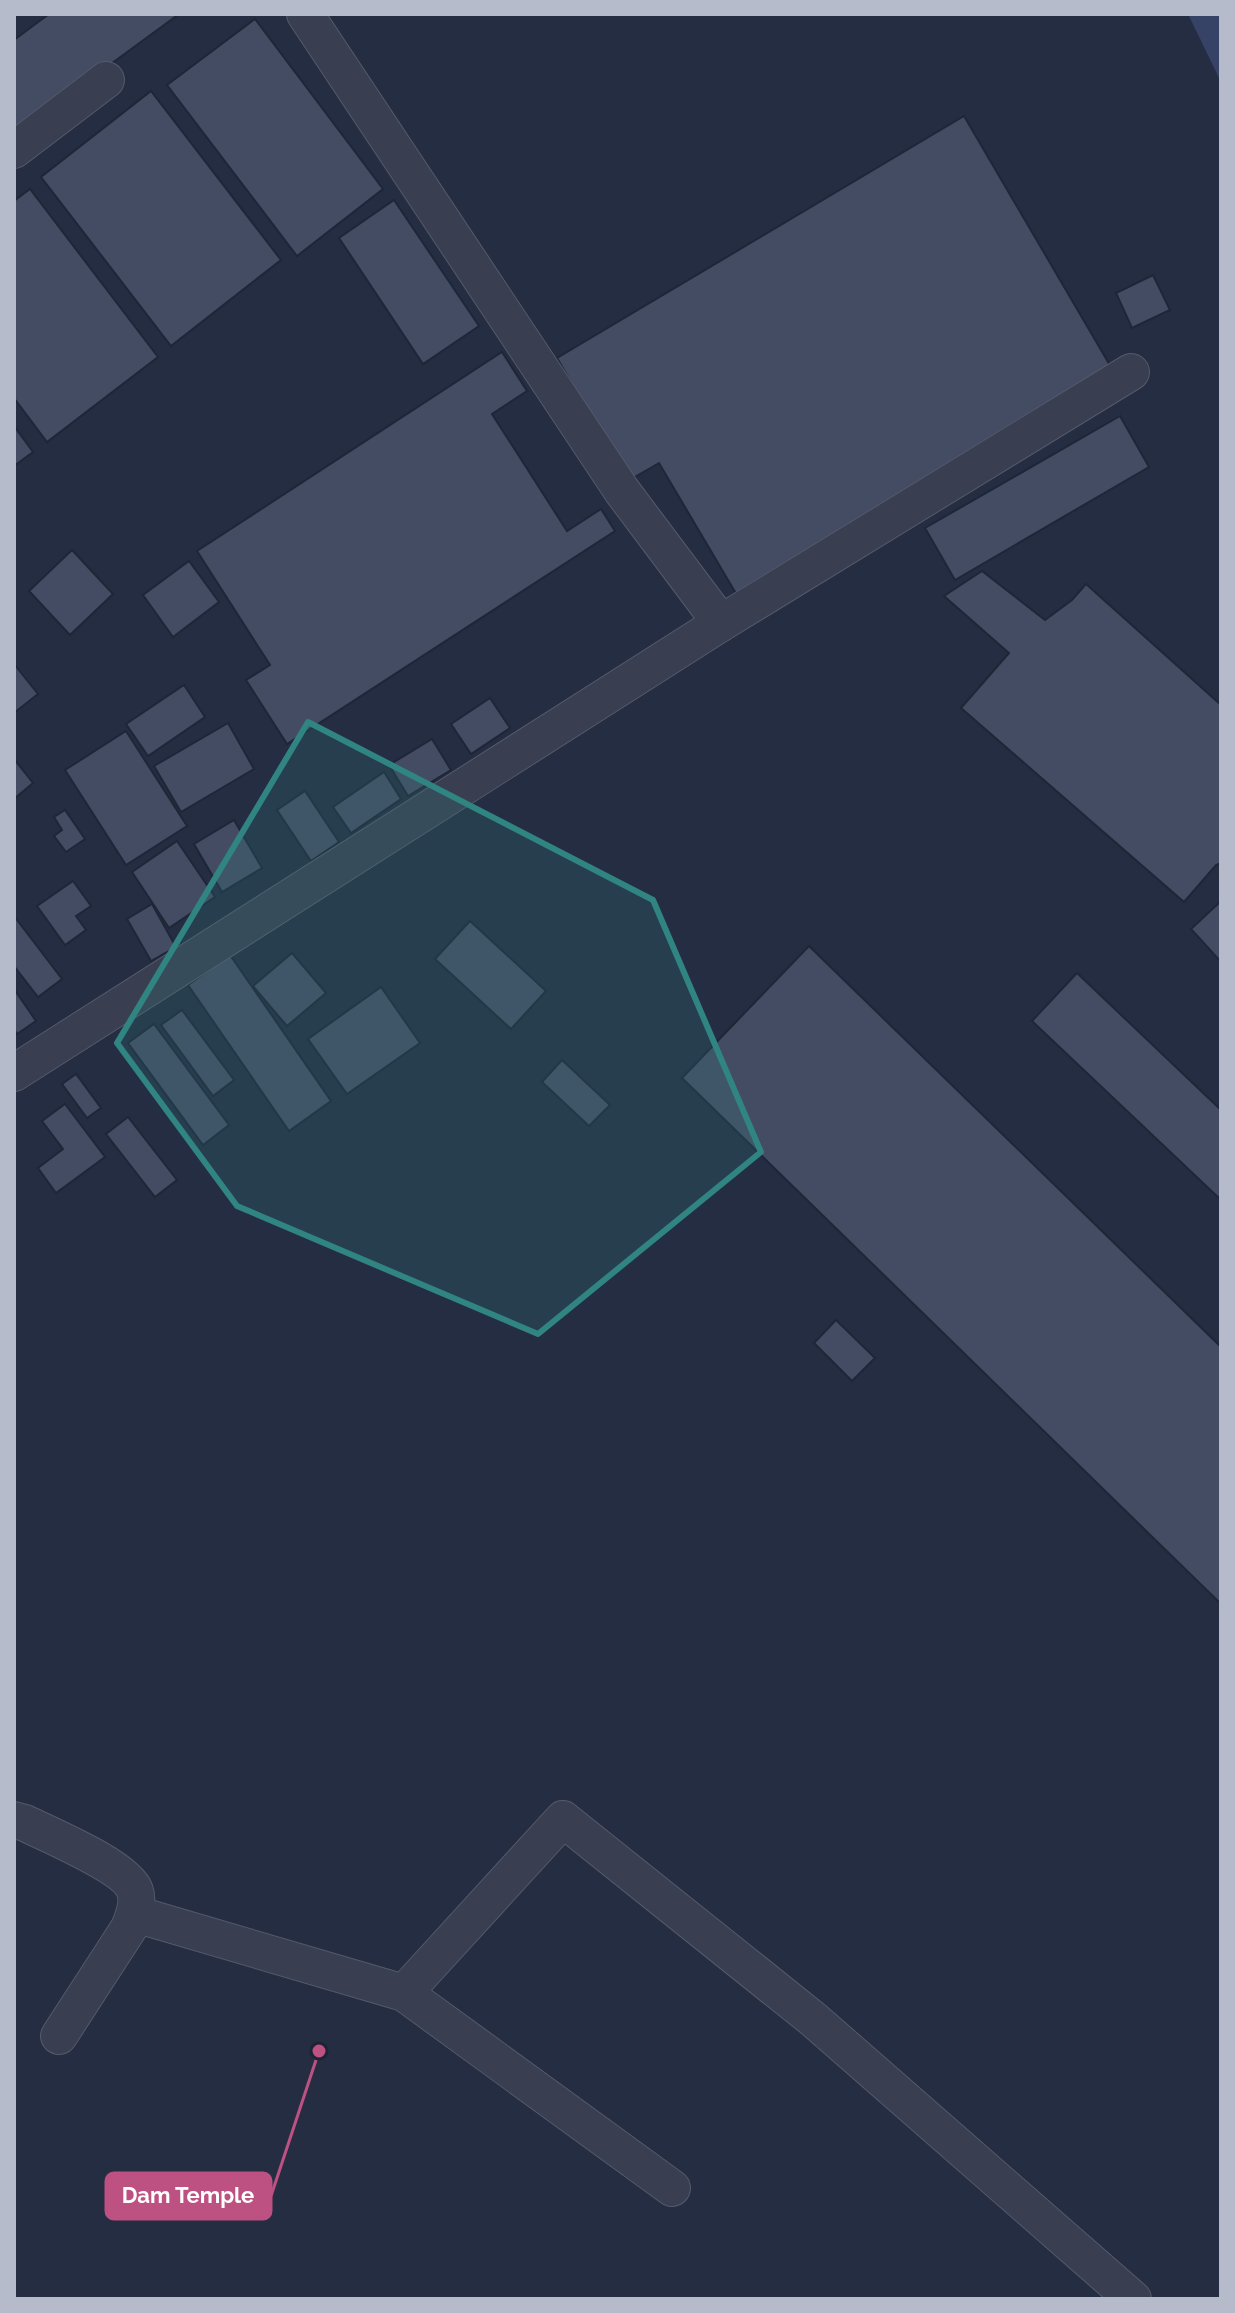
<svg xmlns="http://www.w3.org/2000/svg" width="1235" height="2313" font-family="Raleway,sans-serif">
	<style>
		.water { fill: #364367 }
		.building { fill: #434c63; stroke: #1f2638; stroke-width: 2 }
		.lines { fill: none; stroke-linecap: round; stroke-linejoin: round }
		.minor-casing { stroke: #545a6b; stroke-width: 38 }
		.minor { stroke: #393f51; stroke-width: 36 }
		.marked { fill: #308481; fill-opacity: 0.2; stroke: #308481; stroke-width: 6; stroke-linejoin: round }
		.leader { fill: none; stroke: #bd5182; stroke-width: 3 }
		.callout-dot { fill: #bd5182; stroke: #1d2436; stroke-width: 3 }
		.callout { fill: #bd5182; stroke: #bd5182; stroke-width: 3 }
		.callout-label { font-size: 22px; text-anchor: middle; font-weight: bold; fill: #fff }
	</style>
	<rect width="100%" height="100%" fill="#242d41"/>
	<path class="water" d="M1188 14H1221V82Z"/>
	<g class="building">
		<path d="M49 14H179L14 135V40Z"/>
		<path d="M255 19 383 189 297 256 167 85Z"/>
		<path d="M151 91 281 260 171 346 41 177Z"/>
		<path d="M964 116 1118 379 741 602 659 463 628 481 557 358Z"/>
		<path d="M30 189 158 357 47 442 14 398V201Z"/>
		<path d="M394 200 479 326 423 364 339 238Z"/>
		<path d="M1153 275 1170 310 1132 328 1116 293Z"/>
		<path d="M502 352 527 391 492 414 567 531 601 509 615 531 287 744 246 680 270 665 197 551Z"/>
		<path d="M1120 416 1149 467 955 580 925 528Z"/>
		<path d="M14 426 33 452 14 466Z"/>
		<path d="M72 550 113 594 70 635 29 591Z"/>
		<path d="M189 561 219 602 173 637 143 595Z"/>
		<path d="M982 571 1045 620 1072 600 1086 584 1221 705V863L1216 865 1184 902 961 708 1009 653 944 596Z"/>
		<path d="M14 664 38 694 14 713Z"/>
		<path d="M184 685 205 717 148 756 126 724Z"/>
		<path d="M490 698 510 728 471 754 451 724Z"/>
		<path d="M228 723 254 769 181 812 154 766Z"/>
		<path d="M126 731 187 826 126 865 65 770Z"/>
		<path d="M432 739 451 770 408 796 389 765Z"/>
		<path d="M14 759 33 783 14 799Z"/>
		<path d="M384 772 401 799 351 833 333 807Z"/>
		<path d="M305 791 339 842 311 861 277 810Z"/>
		<path d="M65 810 85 839 66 852 54 836 62 830 54 817Z"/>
		<path d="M234 820 262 868 222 892 194 844Z"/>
		<path d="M177 841 215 897 169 928 132 872Z"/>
		<path d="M73 881 91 906 76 916 86 930 65 945 37 906Z"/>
		<path d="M1221 901V962L1191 929Z"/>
		<path d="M152 904 176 947 151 961 127 919Z"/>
		<path d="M14 916 62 979 38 997 14 966Z"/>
		<path d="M470 921 546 991 511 1029 435 959Z"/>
		<path d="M809 946 1221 1347V1604L682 1078Z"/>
		<path d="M292 953 326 993 287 1026 253 986Z"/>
		<path d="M230 955 331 1101 289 1131 188 985Z"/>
		<path d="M1077 973 1221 1110V1200L1032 1021Z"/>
		<path d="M381 987 420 1043 347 1094 308 1039Z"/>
		<path d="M14 989 36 1021 17 1034 14 1029Z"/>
		<path d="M182 1010 234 1080 213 1096 161 1025Z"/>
		<path d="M154 1024 229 1125 203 1145 128 1043Z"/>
		<path d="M562 1060 610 1105 589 1126 542 1082Z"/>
		<path d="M76 1074 101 1108 87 1118 62 1084Z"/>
		<path d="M65 1104 105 1157 56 1193 38 1168 63 1149 42 1121Z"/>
		<path d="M128 1117 177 1180 155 1197 106 1134Z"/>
		<path d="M836 1320 875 1358 852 1381 814 1343Z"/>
	</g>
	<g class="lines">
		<g class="minor-casing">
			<g id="minor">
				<path d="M305 14 622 491 721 623"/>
				<path d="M14 150 106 80"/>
				<path d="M14 1073 721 623 1131 372"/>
				<path d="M14 1820 25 1823C49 1835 127 1867 135 1891 139 1903 134 1916 129 1928L59 2036"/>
				<path d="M135 1914 404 1993 672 2188"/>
				<path d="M404 1993 563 1819 813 2019 1133 2299"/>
			</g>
		</g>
		<use href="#minor" class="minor"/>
	</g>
	<path class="marked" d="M308 722 653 900 761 1152 538 1334 237 1206 117 1043Z"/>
	<path class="leader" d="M319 2051L271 2196"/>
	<circle class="callout-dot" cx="319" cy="2051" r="8"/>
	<rect class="callout" x="106" y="2173" width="165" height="46" rx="8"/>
	<g class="callout-label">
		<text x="188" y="2203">Dam Temple</text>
	</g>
	<rect width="1235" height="2313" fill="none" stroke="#b5bbcb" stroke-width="32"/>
</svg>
